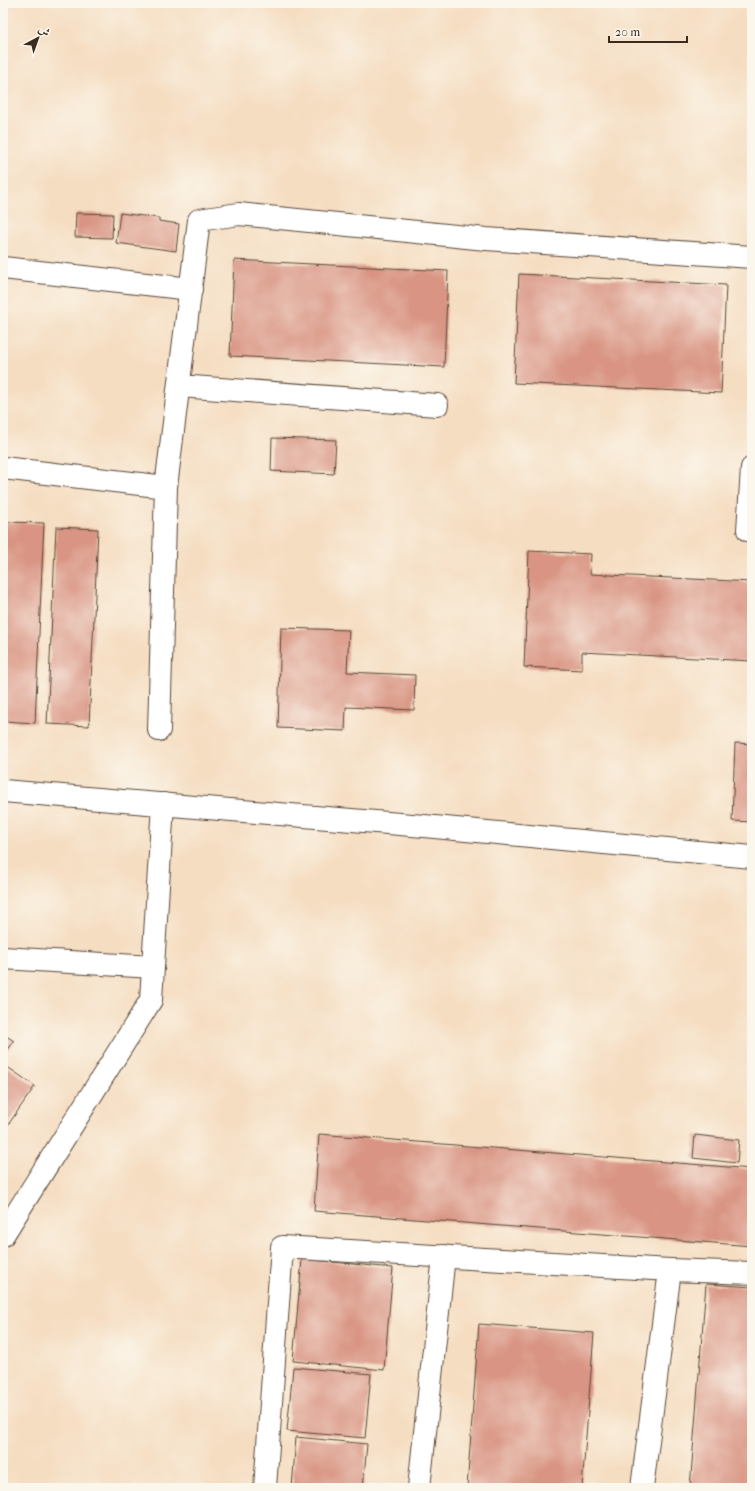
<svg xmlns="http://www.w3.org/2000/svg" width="755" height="1491" font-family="'IM FELL French Canon',Amiri,serif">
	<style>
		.building { fill: #d99483 }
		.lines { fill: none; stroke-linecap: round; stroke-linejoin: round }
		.minor-casing { stroke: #574536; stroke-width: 24 }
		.minor { stroke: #fff; stroke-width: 22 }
	</style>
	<rect width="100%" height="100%" fill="#fbf7ec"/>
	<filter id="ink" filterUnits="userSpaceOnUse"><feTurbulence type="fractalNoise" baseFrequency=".025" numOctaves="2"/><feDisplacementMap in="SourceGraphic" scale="8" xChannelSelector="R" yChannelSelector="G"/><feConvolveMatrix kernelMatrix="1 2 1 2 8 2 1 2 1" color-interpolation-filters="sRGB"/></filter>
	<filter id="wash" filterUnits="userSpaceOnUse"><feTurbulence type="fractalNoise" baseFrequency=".012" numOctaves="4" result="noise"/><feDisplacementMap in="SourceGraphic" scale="16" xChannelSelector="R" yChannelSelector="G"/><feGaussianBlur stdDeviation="0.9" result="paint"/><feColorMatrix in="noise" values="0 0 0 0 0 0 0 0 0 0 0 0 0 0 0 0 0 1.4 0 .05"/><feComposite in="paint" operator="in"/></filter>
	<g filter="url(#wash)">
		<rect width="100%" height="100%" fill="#f5ddc1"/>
		<g id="blocks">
			<g class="building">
				<path d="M76 213 113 214 112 238 75 237Z"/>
				<path d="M120 213 159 218V221L179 224 176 251 116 243Z"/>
				<path d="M234 260 448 271 444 367 230 356Z"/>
				<path d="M519 274 726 285 721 393 514 383Z"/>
				<path d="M272 438 336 440 334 474 271 471Z"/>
				<path d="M4 522 44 523 35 723 3 721V554Z"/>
				<path d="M56 527 98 529 89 726 47 724Z"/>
				<path d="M529 551 591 554 590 574 752 582V661L582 652V670L524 667Z"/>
				<path d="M281 628 349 630 347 672 415 675 414 710 346 707 345 731 278 728Z"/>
				<path d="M735 743 752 744V822L732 821Z"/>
				<path d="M3 1034 14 1041 3 1057Z"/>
				<path d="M3 1064 35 1086 3 1132Z"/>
				<path d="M319 1134 752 1169V1246L314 1211Z"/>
				<path d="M695 1135 739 1140 737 1163 693 1158Z"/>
				<path d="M302 1259 393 1268 384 1370 293 1361Z"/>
				<path d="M706 1284 752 1287V1488H690Z"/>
				<path d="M479 1324 594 1333 582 1488H467Z"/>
				<path d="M293 1367 371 1374 365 1438 287 1431Z"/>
				<path d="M296 1437 367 1444 363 1488H292Z"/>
			</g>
		</g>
	</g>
	<g filter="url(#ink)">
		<use href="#blocks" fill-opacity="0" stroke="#574536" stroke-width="1"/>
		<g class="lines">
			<g class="minor-casing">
				<g id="minor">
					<path d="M3 268 191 289"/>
					<path d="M179 386 437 405"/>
					<path d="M3 468 166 487 159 730"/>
					<path d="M166 487 199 220 239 214 486 239 752 257"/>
					<path d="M748 530 752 468"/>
					<path d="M3 791 424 826 752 857"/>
					<path d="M3 958 153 967"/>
					<path d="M3 1235 151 1000 163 804"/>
					<path d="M265 1488 282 1247 670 1270 752 1273"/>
					<path d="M419 1488 444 1256"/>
					<path d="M642 1488 670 1270"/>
				</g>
			</g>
			<use href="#minor" class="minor"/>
		</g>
	</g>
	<rect width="755" height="1491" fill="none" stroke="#fbf7ec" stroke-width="16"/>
	<g transform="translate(38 38) rotate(41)" stroke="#fbf7ec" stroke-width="3" paint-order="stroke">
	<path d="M0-3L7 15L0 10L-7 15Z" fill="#3b2a1e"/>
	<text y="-6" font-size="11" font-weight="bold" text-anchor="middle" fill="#3b2a1e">ش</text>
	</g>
	<path d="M609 36v6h78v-6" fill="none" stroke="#3b2a1e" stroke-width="2"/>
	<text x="615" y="36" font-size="12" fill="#3b2a1e" stroke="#fbf7ec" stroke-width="3" paint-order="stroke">20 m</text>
</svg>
